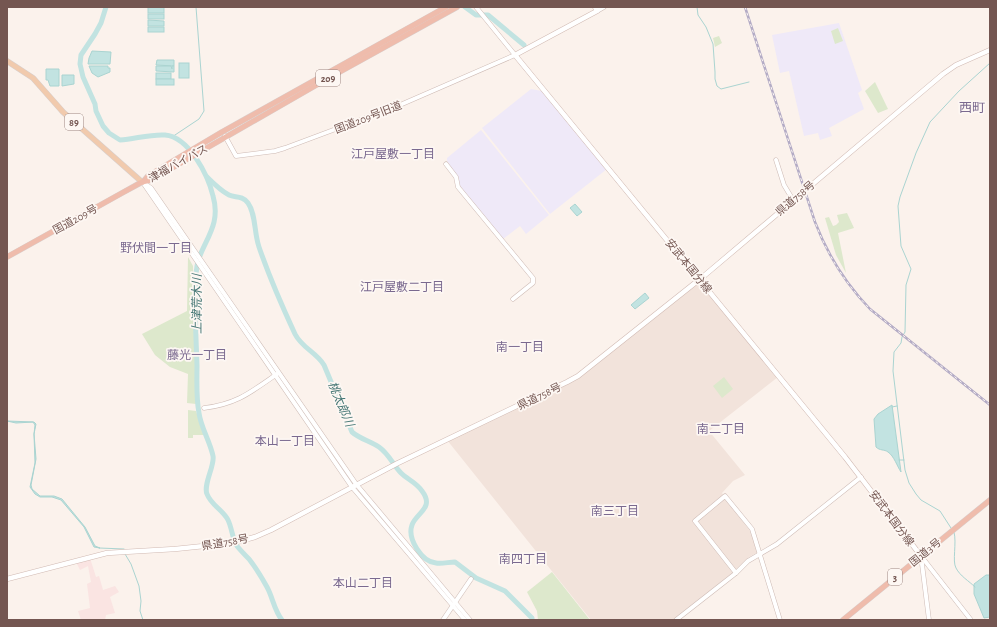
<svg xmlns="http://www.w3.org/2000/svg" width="997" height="627" font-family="'Alegreya Sans','Noto Sans JP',sans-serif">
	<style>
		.residential { fill: #f2e3db }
		.commercial { fill: #fae4e2 }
		.education { fill: #efe9f8 }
		.green { fill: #dde8cc }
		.water { fill: #c2e3e1; stroke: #aad4d1 }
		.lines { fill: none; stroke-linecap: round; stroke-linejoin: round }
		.stream { stroke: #aad4d1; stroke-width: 1 }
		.river { stroke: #c2e3e1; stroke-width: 5 }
		.tertiary-casing { stroke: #cebbb5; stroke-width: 5 }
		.secondary-casing { stroke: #d1bab3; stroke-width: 5.5 }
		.primary-casing { stroke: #d8d0ce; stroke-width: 6 }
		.trunk-casing { stroke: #d8d0ce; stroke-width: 6 }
		.tertiary { stroke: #fff; stroke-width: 4 }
		.secondary { stroke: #fff; stroke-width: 4.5 }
		.primary { stroke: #f1caad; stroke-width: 5 }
		.trunk { stroke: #efbcac; stroke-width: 5 }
		.rail-casing { stroke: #b3abc5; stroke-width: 2.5 }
		.rail { stroke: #fdf7f3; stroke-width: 1; stroke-dasharray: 3; stroke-linecap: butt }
		.labels { text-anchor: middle; stroke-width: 3.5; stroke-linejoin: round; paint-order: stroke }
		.shield { fill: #fdf7f3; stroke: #9d8682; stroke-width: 1 }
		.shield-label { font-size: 10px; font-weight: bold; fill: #745651 }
		.street-label { font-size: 11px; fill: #745651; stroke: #fdf7f3 }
		.neighbourhood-label { font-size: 12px; fill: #7a698f; stroke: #fdf7f3 }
		.water-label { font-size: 12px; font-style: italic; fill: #467775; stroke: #fdf7f3 }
		.quarter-label { font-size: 13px; fill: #7a698f; stroke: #fdf7f3 }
	</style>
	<rect width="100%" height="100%" fill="#fbf2ec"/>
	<path class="residential" d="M700 282 778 377 709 431 745 475 733 481 722 493 725 498 750 531 758 552 749 557 731 574 674 620H591L447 440 578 379Z"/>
	<path class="commercial" d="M90 558 96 577 99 576 103 590 115 586 119 592 110 597 115 613 106 615 105 620H81L78 611 90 608 87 584 91 582 88 566 80 570 76 562Z"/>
	<g class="education">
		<path d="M839 23 862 90 858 93 864 109 829 128 832 136 820 140 818 133 804 136 789 71 780 73 772 35Z"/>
		<path d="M531 89 542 91 607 169 550 214 482 128Z"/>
		<path d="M481 130 549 215 526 234 520 226 503 239 460 186 458 178 447 161V158Z"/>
	</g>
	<g class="green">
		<path d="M838 28 843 41 835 44 831 31Z"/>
		<path d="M719 36 722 43 715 47 713 38Z"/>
		<path d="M875 82 888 109 878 113 865 91Z"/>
		<path d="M847 213 854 228 838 233 846 273 836 255 825 218 829 217 833 226 836 225 839 222 837 215Z"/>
		<path d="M188 257 193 266 196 404 187 403 188 374 170 367 155 355 142 334 187 311Z"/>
		<path d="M724 377 733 389 722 398 713 386Z"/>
		<path d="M188 410 196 411 204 435H193V438H188Z"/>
		<path d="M552 572 590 620H538L537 611 527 592Z"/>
	</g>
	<g class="water">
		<rect x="148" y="7" width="16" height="6"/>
		<rect x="148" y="14" width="16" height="5"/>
		<path d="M148 20 164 21V26H148Z"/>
		<rect x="148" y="27" width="16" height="5"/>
		<path d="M92 51 111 52 110 64H88L89 58Z"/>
		<path d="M157 60H174V66L156 65Z"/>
		<rect x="179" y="63" width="10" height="15"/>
		<path d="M89 66H108V68H110V72L98 77 92 73Z"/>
		<path d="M156 66H171L172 69V66H174V72L156 71Z"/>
		<path d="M46 69H59V86H50L48 80H46Z"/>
		<rect x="156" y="73" width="15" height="6"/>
		<path d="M62 75H74V84L62 86Z"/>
		<rect x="156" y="79" width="18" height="6"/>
		<path d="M575 204 582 212 577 216 570 208Z"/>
		<path d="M645 293 649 298 635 309 631 305Z"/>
		<path d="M892 405 901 472C897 466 894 456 888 452 884 449 880 451 876 447L874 419 878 414Z"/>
		<path d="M7 421 34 422 36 424 34 434 36 459 31 485 32 489 40 496H54L62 499 85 527 95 546 100 548 94 547 84 527 61 500 52 497H40L35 494 30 487 35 463 34 434 35 425 33 422 16 423Z"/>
		<path d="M986 575H990V617L984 618 974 594V584Z"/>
	</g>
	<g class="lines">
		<g class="stream">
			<path d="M697 7 698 15 706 27 713 44 715 72V79L717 86 721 89 749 82"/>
			<path d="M172 137 199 119 204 111 196 7"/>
			<path d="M892 407 897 406"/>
			<path d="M899 460H904"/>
			<path d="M951 528 940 511 921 500 916 494 909 483 905 470 893 371 894 352 901 343 902 337 905 332 906 285 911 269 901 246 898 206 900 197 916 153 930 122 959 91 990 63"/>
			<path d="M954 532C957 543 952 561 956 568 960 576 969 581 975 587"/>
			<path d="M99 548 124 549"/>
			<path d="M125 554 131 564 139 586 141 601 140 611 143 620"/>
		</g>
		<g class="river">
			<path d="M106 7 101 23 95 34 81 55 80 64 83 77 95 104 96 111 103 126 109 133 120 140C135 139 150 134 165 135 189 137 208 175 213 196 223 230 197 245 196 274 194 304 196 335 197 365 197 381 196 398 199 413 201 428 210 441 213 456 215 465 203 485 207 494 211 505 223 510 228 520 232 528 232 538 237 546 241 551 245 555 249 559 256 568 262 578 267 587 273 598 274 610 282 620"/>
			<path d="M465 7 476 15H488L524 45"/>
			<path d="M207 177C213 183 221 191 229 195 235 198 242 195 248 203 256 214 254 233 259 247 269 276 282 306 295 334 302 348 316 352 324 365L352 432C360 439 370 441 379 447 389 454 393 465 401 473 407 479 417 483 422 491 435 508 416 513 412 525 407 539 422 562 436 563 442 564 449 562 455 562L476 578 505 591 532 618V620"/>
		</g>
		<g class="tertiary-casing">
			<g id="tertiary">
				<path d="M597 11 604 7"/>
				<path d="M225 136 236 156 275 151 285 148 400 105 515 55 476 7"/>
				<path d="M776 160 784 185 793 200"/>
				<path d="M446 164 456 177 458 187 533 278V283L513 299"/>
				<path d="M142 182 151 188 356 484 470 620"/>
				<path d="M144 184 352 487 465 620"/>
				<path d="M204 408C237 404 251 392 277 374"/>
				<path d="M921 556 971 620"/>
				<path d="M921 556 929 620"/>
				<path d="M736 573 695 521 725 496 752 529 780 620"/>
				<path d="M443 620 471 579"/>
				<path d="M676 620 736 573 748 561 777 544 861 477"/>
			</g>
		</g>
		<g class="secondary-casing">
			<g id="secondary">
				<path d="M595 7 597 11 515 55 845 457 921 556"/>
				<path d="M7 579 107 553 175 549 233 543 255 537 271 530 398 463 567 382 578 376 705 275 943 74 956 65 990 50"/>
			</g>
		</g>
		<g class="primary-casing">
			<path id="primary" d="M7 61 33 78 63 112 142 182"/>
		</g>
		<g class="trunk-casing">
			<g id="trunk">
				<path d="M143 182 148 176 222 132 446 7"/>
				<path d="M7 257 122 193 142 182 151 180 325 80 457 7"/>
				<path d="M843 620 990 500"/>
			</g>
		</g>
		<use href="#tertiary" class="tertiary"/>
		<use href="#secondary" class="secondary"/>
		<use href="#primary" class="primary"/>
		<use href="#trunk" class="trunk"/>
		<g class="rail-casing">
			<path id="rail" d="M745 7 815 222C828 256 845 283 870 309L990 405"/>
		</g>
		<use href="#rail" class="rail"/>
	</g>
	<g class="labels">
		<g class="shield">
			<rect x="316" y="70" width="24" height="16" rx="3"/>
			<rect x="65" y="114" width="18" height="16" rx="3"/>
			<rect x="888" y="569" width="14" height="16" rx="3"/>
		</g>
		<g class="shield-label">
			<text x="328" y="82">209</text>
			<text x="74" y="126">89</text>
			<text x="895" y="581">3</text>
		</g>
		<g class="street-label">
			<text transform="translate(368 117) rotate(-21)" y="4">国道209号旧道</text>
			<text transform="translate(178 163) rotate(-29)" y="4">津福バイパス</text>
			<text transform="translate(795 198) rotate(-40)" y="4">県道758号</text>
			<text transform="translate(75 219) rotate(-29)" y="4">国道209号</text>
			<text transform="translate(689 266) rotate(51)" y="4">安武本国分線</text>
			<text transform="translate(539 396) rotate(-26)" y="4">県道758号</text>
			<text transform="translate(892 518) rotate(53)" y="4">安武本国分線</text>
			<text transform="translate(225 542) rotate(-10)" y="4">県道758号</text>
			<text transform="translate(925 552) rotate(-39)" y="4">国道3号</text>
		</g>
		<g class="neighbourhood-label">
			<text x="393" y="158">江戸屋敷一丁目</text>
			<text x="156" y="252">野伏間一丁目</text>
			<text x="402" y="291">江戸屋敷二丁目</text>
			<text x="520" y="351">南一丁目</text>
			<text x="197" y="359">藤光一丁目</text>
			<text x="721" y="433">南二丁目</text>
			<text x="285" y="445">本山一丁目</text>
			<text x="615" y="515">南三丁目</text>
			<text x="523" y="563">南四丁目</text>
			<text x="363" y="587">本山二丁目</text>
		</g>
		<g class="water-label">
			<text transform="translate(197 304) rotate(-90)" y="4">上津荒木川</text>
			<text transform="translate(341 404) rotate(67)" y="4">桃太郎川</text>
		</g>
		<g class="quarter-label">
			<text x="972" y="112">西町</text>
		</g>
	</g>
	<rect width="997" height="627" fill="none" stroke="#745651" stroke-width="16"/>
</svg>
